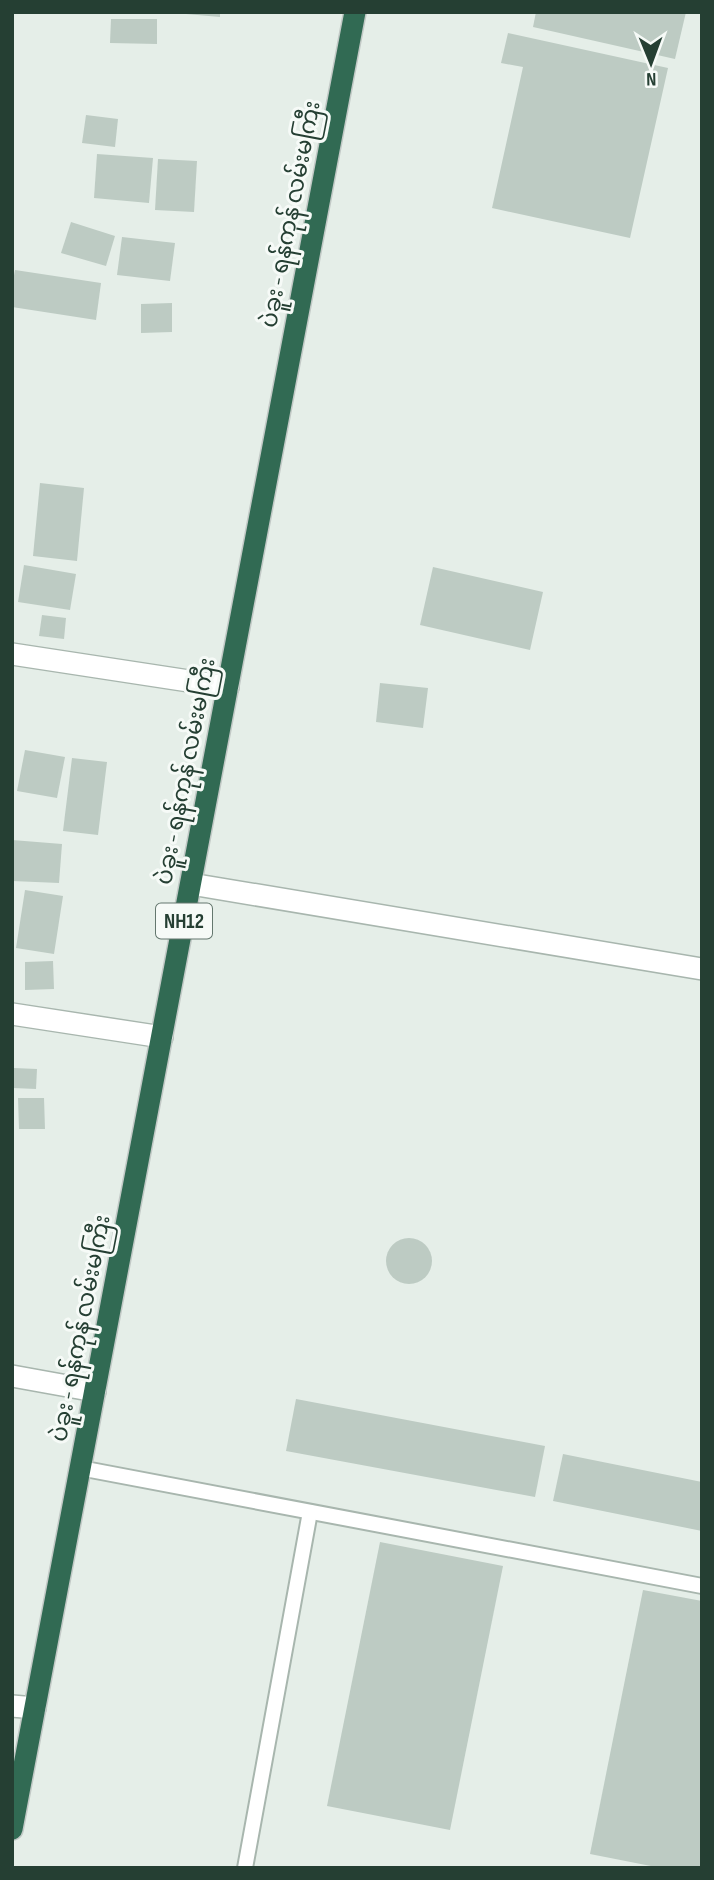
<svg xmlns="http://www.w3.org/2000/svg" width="714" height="1880" font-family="'Sofia Sans Condensed','Noto Sans Myanmar',sans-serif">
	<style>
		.building { fill: #bdcbc3 }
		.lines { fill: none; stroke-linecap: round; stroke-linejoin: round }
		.lane-casing { stroke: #a8b6ae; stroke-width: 18 }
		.street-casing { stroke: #a8b6ae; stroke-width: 24 }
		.highway-casing { stroke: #c2c9c6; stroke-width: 24 }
		.lane { stroke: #fff; stroke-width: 14 }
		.street { stroke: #fff; stroke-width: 21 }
		.highway { stroke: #316a53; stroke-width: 21 }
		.labels { text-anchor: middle; stroke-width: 6; stroke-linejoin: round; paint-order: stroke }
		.shield { fill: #f6faf7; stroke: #64776e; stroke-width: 2 }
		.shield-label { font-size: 21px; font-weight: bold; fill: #253f33 }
		.street-label { font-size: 23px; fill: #253f33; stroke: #f6faf7 }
	</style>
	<rect width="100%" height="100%" fill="#e5eee8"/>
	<g class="building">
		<path d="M186 12H220V17L186 14Z"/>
		<path d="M536 12H686L675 59 533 27Z"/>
		<path d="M111 19H157V44L110 43Z"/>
		<path d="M508 33 668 68 630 238 492 208 523 67 501 63Z"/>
		<path d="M86 115 118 119 115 147 82 143Z"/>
		<path d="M97 154 153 158 149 203 94 198Z"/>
		<path d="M158 159 197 161 194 212 155 210Z"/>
		<path d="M71 222 115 236 106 266 61 253Z"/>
		<path d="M122 237 175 243 170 281 117 275Z"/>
		<path d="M15 270 101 283 96 320 12 307V286Z"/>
		<path d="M172 303V332L141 333V304Z"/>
		<path d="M40 483 84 488 77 561 33 556Z"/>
		<path d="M24 565 76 574 70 610 18 602Z"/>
		<path d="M433 567 543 592 530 650 420 625Z"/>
		<path d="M42 615 66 618 64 639 39 636Z"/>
		<path d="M380 683 428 688 423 728 376 722Z"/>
		<path d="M25 750 65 757 57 798 17 791Z"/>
		<path d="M72 758 107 762 98 835 63 831Z"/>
		<path d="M12 840 62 844 59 883 12 881Z"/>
		<path d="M25 890 63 896 54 954 16 948Z"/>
		<path d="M53 961 54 989 25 990V962Z"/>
		<path d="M14 1068 37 1069 36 1089 13 1088Z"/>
		<path d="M18 1098H44L45 1129H19Z"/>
		<circle cx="409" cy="1261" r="23"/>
		<path d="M296 1399 545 1446 535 1497 286 1451Z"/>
		<path d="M563 1454 702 1482V1531L553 1501Z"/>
		<path d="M380 1542 503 1566 450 1830 327 1806Z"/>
		<path d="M643 1590 702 1601V1868H661L590 1854Z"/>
	</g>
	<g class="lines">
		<g class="lane-casing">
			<g id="lane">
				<path d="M80 1468 702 1586"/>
				<path d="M245 1868 310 1512"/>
			</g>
		</g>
		<g class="street-casing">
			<g id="street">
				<path d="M12 654 228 687"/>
				<path d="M191 884 702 969"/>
				<path d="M12 1014 162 1037"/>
				<path d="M12 1376 95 1391"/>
				<path d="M12 1706 35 1708"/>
			</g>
		</g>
		<g class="highway-casing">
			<path id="highway" d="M12 1829 355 12"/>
		</g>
		<use href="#lane" class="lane"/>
		<use href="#street" class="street"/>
		<use href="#highway" class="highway"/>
	</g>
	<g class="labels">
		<rect class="shield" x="156" y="903.5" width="56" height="35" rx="5"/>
		<g class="shield-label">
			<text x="184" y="928">NH12</text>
		</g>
		<g class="street-label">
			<text transform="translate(290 214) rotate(-79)" y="8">ပဲခူး - ရန်ကုန် လမ်းမကြီး</text>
			<text transform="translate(185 771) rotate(-79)" y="8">ပဲခူး - ရန်ကုန် လမ်းမကြီး</text>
			<text transform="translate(80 1328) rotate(-79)" y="8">ပဲခူး - ရန်ကုန် လမ်းမကြီး</text>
		</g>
	</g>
	<rect width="714" height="1880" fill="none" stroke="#253f33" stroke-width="28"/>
	<g transform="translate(651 63) rotate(179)" stroke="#f6faf7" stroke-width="5" paint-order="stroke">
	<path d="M0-5L12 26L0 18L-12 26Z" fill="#253f33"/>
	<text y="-10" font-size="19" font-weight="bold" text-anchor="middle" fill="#253f33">N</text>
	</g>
</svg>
